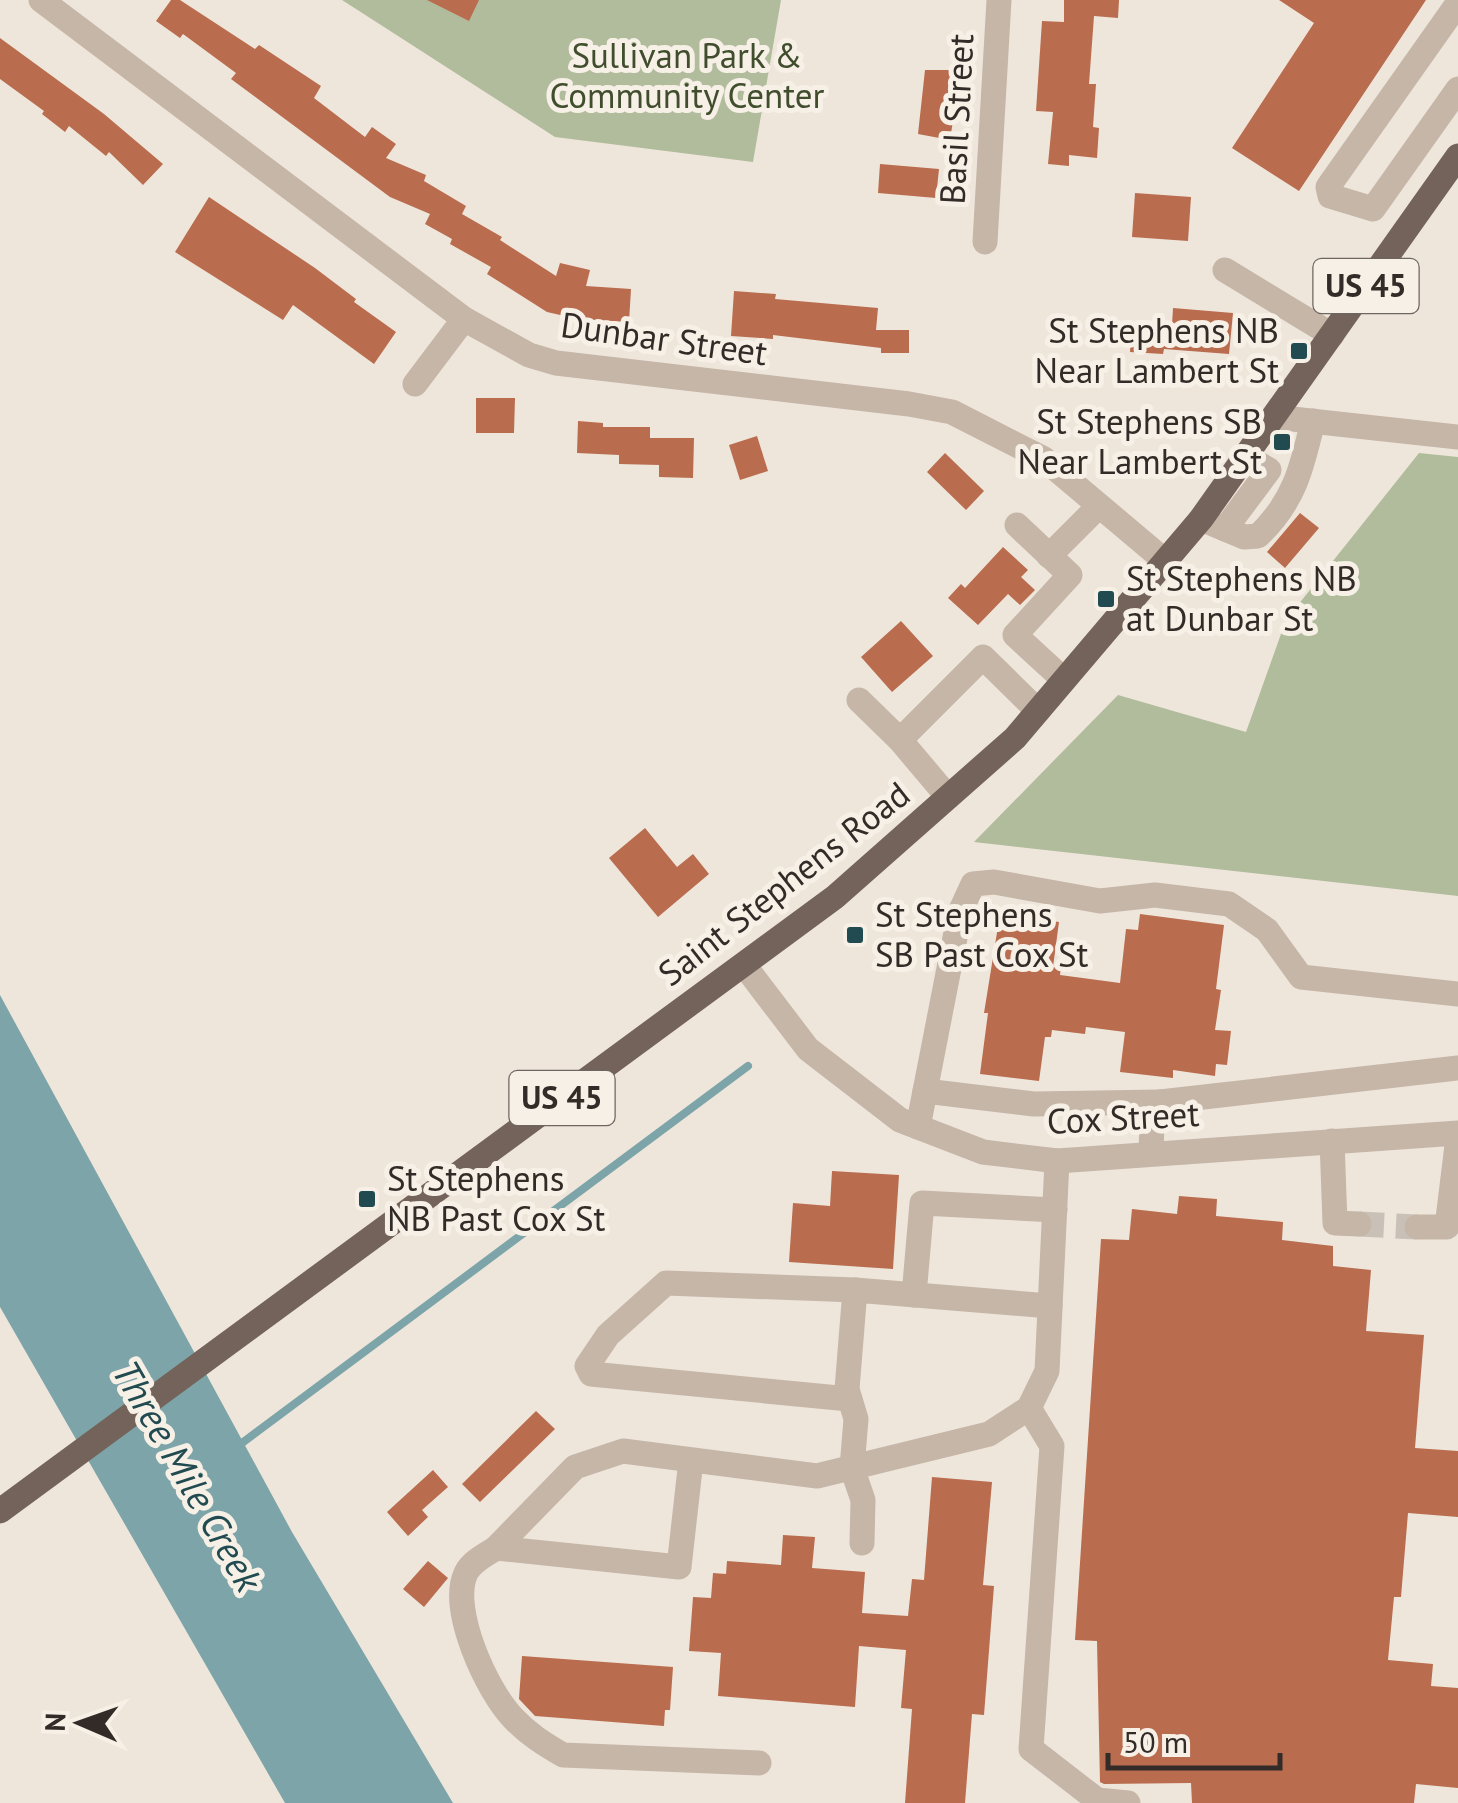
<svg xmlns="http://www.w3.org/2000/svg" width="1458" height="1803" font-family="'PT Sans',sans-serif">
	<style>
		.green { fill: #b0bc9c }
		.water { fill: #7da5a9 }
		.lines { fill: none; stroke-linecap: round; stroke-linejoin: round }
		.stream { stroke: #7da5a9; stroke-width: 8 }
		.building { fill: #b96c4e }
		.minor-tunnel { stroke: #c9c1b7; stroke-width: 25; stroke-dasharray: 25 12; stroke-linecap: butt }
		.minor { stroke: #c5b6a8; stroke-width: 25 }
		.major { stroke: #73635a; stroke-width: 25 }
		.poi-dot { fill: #214b50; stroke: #f7f0e6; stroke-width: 4 }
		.labels { text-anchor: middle; stroke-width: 10; stroke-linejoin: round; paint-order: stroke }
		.shield { fill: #f7f0e6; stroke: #6e6660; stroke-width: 2.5 }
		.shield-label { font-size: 32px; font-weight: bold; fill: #332b27 }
		.park-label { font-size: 35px; fill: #414e2e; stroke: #f7f0e6 }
		.street-label { font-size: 35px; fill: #332b27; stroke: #f7f0e6 }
		.poi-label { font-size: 35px; fill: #332b27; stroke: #f7f0e6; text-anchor: start }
		.water-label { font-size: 38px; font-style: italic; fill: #214b50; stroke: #f7f0e6 }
	</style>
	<rect width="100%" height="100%" fill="#efe6db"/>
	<g class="green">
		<path d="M342 0H781L753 162 555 137Z"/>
		<path d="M1419 453 1458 457V896L974 842 1118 695 1246 732 1286 620Z"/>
	</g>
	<path class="water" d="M0 995 292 1532 453 1803H285L0 1307Z"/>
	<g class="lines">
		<path class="stream" d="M238 1446 748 1066"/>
	</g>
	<g class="building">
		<path d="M171 0H180L255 49 259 45 321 86 314 98 365 137 372 127 396 144 386 158 426 175 424 181 466 206 462 214 502 237 500 240 556 276 560 263 590 270 586 286 631 289 629 322 578 319 547 312 487 274 491 267 450 244 452 239 425 224 430 214 390 197 231 79 236 73 183 34 180 38 156 21Z"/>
		<path d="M427 0H479L469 21Z"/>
		<path d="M1064 0H1119L1118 18 1094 16 1089 84H1096L1093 127 1099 128 1097 158 1069 155V166L1048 164 1053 112 1036 111 1042 21 1064 22Z"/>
		<path d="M1279 0H1426L1299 191 1232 148 1314 23Z"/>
		<path d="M0 38 104 114 163 164 143 185 109 152 106 156 69 126 65 132 42 114 44 111 0 79Z"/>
		<path d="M925 70H960V95H957L950 140 918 134Z"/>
		<path d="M880 164 939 169 936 198 878 193Z"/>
		<path d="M1135 193 1191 197 1188 241 1132 237Z"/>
		<path d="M209 197 315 268 356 299 354 302 396 332 374 364 293 305 283 320 175 252Z"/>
		<path d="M734 291 776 294 775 299 878 308 876 330H909V353H881V348L773 335V339L731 336Z"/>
		<path d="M1173 308 1233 313 1229 354 1164 349 1163 354 1130 352 1132 322 1172 325Z"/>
		<path d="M476 398H515L514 433H476Z"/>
		<path d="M578 421 603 423V427H650V438H694L693 478 659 477V465L619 464V455L577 453Z"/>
		<path d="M757 436 768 471 740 480 729 445Z"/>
		<path d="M945 453 984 491 966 510 927 472Z"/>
		<path d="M1300 513 1319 528 1285 568 1267 552Z"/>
		<path d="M1003 547 1028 570 1021 577 1035 590 1020 605 1008 594 978 625 948 598 961 584 965 588Z"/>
		<path d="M901 621 933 656 892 692 861 657Z"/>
		<path d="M645 828 677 867 693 854 709 874 658 917 609 858Z"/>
		<path d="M1000 914 1059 922 1053 967 1061 968 1060 975 1120 983 1126 929 1138 930 1140 914 1224 925 1216 989 1221 990 1215 1030 1231 1031 1227 1065 1216 1064 1215 1076 1173 1070V1078L1120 1072 1125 1032 1086 1027 1085 1034 1052 1030 1051 1037H1045L1039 1081 980 1074 988 1013H984Z"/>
		<path d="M832 1171 899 1175 893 1269 789 1262 793 1203 830 1206Z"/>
		<path d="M1179 1196 1217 1199 1216 1216 1283 1222 1282 1240 1333 1246V1266L1371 1270 1366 1331 1424 1335 1415 1448 1458 1451V1517L1408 1513 1401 1597H1394L1388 1660 1433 1664 1431 1686 1458 1688V1788L1416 1784 1414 1803H1192L1191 1783 1104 1784 1100 1782 1097 1641 1075 1640 1101 1239 1129 1240 1132 1209 1177 1214Z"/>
		<path d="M536 1411 555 1429 480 1502 462 1484Z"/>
		<path d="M433 1470 448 1487 422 1510 428 1517 408 1536 387 1512Z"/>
		<path d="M932 1477 992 1482 983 1585 994 1586 984 1715 972 1714 965 1803H905L912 1709 901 1708 906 1650 859 1646 855 1707 718 1696 721 1653 689 1651 693 1597 711 1598 713 1573 726 1574 727 1561 781 1565 783 1535 815 1537 812 1568 865 1572 862 1613 908 1616 912 1579 924 1580Z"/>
		<path d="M428 1561 448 1578 424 1607 403 1589Z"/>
		<path d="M522 1656 673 1667 670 1710H665L664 1726 535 1716 519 1699Z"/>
	</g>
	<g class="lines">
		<path class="minor-tunnel" d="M1359 1224 1417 1227"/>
		<g class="minor">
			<path d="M41 0 464 319 529 355 556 363 909 404 952 412 1044 459 1165 561"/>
			<path d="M1458 3 1328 187 1330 196 1373 209 1458 89"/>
			<path d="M985 242 999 0"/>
			<path d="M1225 270 1332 335"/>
			<path d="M415 384 464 319"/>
			<path d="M1274 417 1458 437"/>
			<path d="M1201 519 1244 537 1258 536C1294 502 1302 468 1313 421"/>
			<path d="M1017 525 1070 575 1015 635 1064 680"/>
			<path d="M1225 529 1269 470 1246 456"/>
			<path d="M1049 556 1099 506"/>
			<path d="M859 700 900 740 948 797"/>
			<path d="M900 740 983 657 1038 711"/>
			<path d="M744 965 808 1049 900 1120 983 1152 1057 1161 1458 1133"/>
			<path d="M925 1091 1034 1104 1160 1102"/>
			<path d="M918 1127 960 912 973 884 994 882 1100 901 1155 895 1229 904 1267 930 1301 977 1458 994"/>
			<path d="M1332 1141 1335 1223 1359 1224"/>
			<path d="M1151 1153 1152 1124 1160 1102 1458 1068"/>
			<path d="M1417 1227H1447L1458 1137"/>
			<path d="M914 1295 922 1203 1055 1210"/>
			<path d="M849 1399 591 1374 587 1366 608 1335 666 1283 855 1290"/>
			<path d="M1029 1408 1052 1446 1031 1749 1097 1800 1128 1803"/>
			<path d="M691 1460 679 1567 496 1548 575 1467 623 1451 817 1476 989 1434 1029 1408 1047 1371 1057 1161"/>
			<path d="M862 1543 863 1500 852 1468 856 1419 847 1389 855 1290 1050 1306"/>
			<path d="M496 1548C486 1555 472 1561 466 1573 449 1609 487 1691 513 1718 528 1734 544 1744 563 1755L759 1763"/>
		</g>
		<path class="major" d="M0 1511 835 897 1015 738 1201 519 1458 156"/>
	</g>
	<g class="poi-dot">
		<rect x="1289" y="341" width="20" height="20" rx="5"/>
		<rect x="1272" y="432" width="20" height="20" rx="5"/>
		<rect x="1096" y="589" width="20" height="20" rx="5"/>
		<rect x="845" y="925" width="20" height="20" rx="5"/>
		<rect x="357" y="1189" width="20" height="20" rx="5"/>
	</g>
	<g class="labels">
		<g class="shield">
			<rect x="1313.5" y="259" width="105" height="54" rx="8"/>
			<rect x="509.5" y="1071" width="105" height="54" rx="8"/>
		</g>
		<g class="shield-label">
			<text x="1366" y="297">US 45</text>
			<text x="562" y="1109">US 45</text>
		</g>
		<g class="park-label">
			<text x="687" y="68">Sullivan Park &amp;<tspan x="687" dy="40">Community Center</tspan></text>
		</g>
		<g class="street-label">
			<text transform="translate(957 119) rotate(-87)" y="12">Basil Street</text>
			<text transform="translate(664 339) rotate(8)" y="12">Dunbar Street</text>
			<text transform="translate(784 884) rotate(-38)" y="12">Saint Stephens Road</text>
			<text transform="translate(1123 1118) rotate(-3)" y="12">Cox Street</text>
		</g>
		<g class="poi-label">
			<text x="1279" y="343" text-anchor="end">St Stephens NB<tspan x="1279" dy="40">Near Lambert St</tspan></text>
			<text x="1262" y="434" text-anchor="end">St Stephens SB<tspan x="1262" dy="40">Near Lambert St</tspan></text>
			<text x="1126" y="591">St Stephens NB<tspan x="1126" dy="40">at Dunbar St</tspan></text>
			<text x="875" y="927">St Stephens<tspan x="875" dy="40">SB Past Cox St</tspan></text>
			<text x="387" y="1191">St Stephens<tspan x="387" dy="40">NB Past Cox St</tspan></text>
		</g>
		<g class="water-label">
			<text transform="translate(187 1476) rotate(60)" y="13">Three Mile Creek</text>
		</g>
	</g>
	<g transform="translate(80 1723) rotate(272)" stroke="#f7f0e6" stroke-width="8" paint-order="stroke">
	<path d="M0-8L18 38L0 25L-18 38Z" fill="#332b27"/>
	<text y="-15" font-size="28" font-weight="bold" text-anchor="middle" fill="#332b27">N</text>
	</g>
	<path d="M1108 1753v15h172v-15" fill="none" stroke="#332b27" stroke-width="5"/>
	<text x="1123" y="1753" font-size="30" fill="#332b27" stroke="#f7f0e6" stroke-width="8" paint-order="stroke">50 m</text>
</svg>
